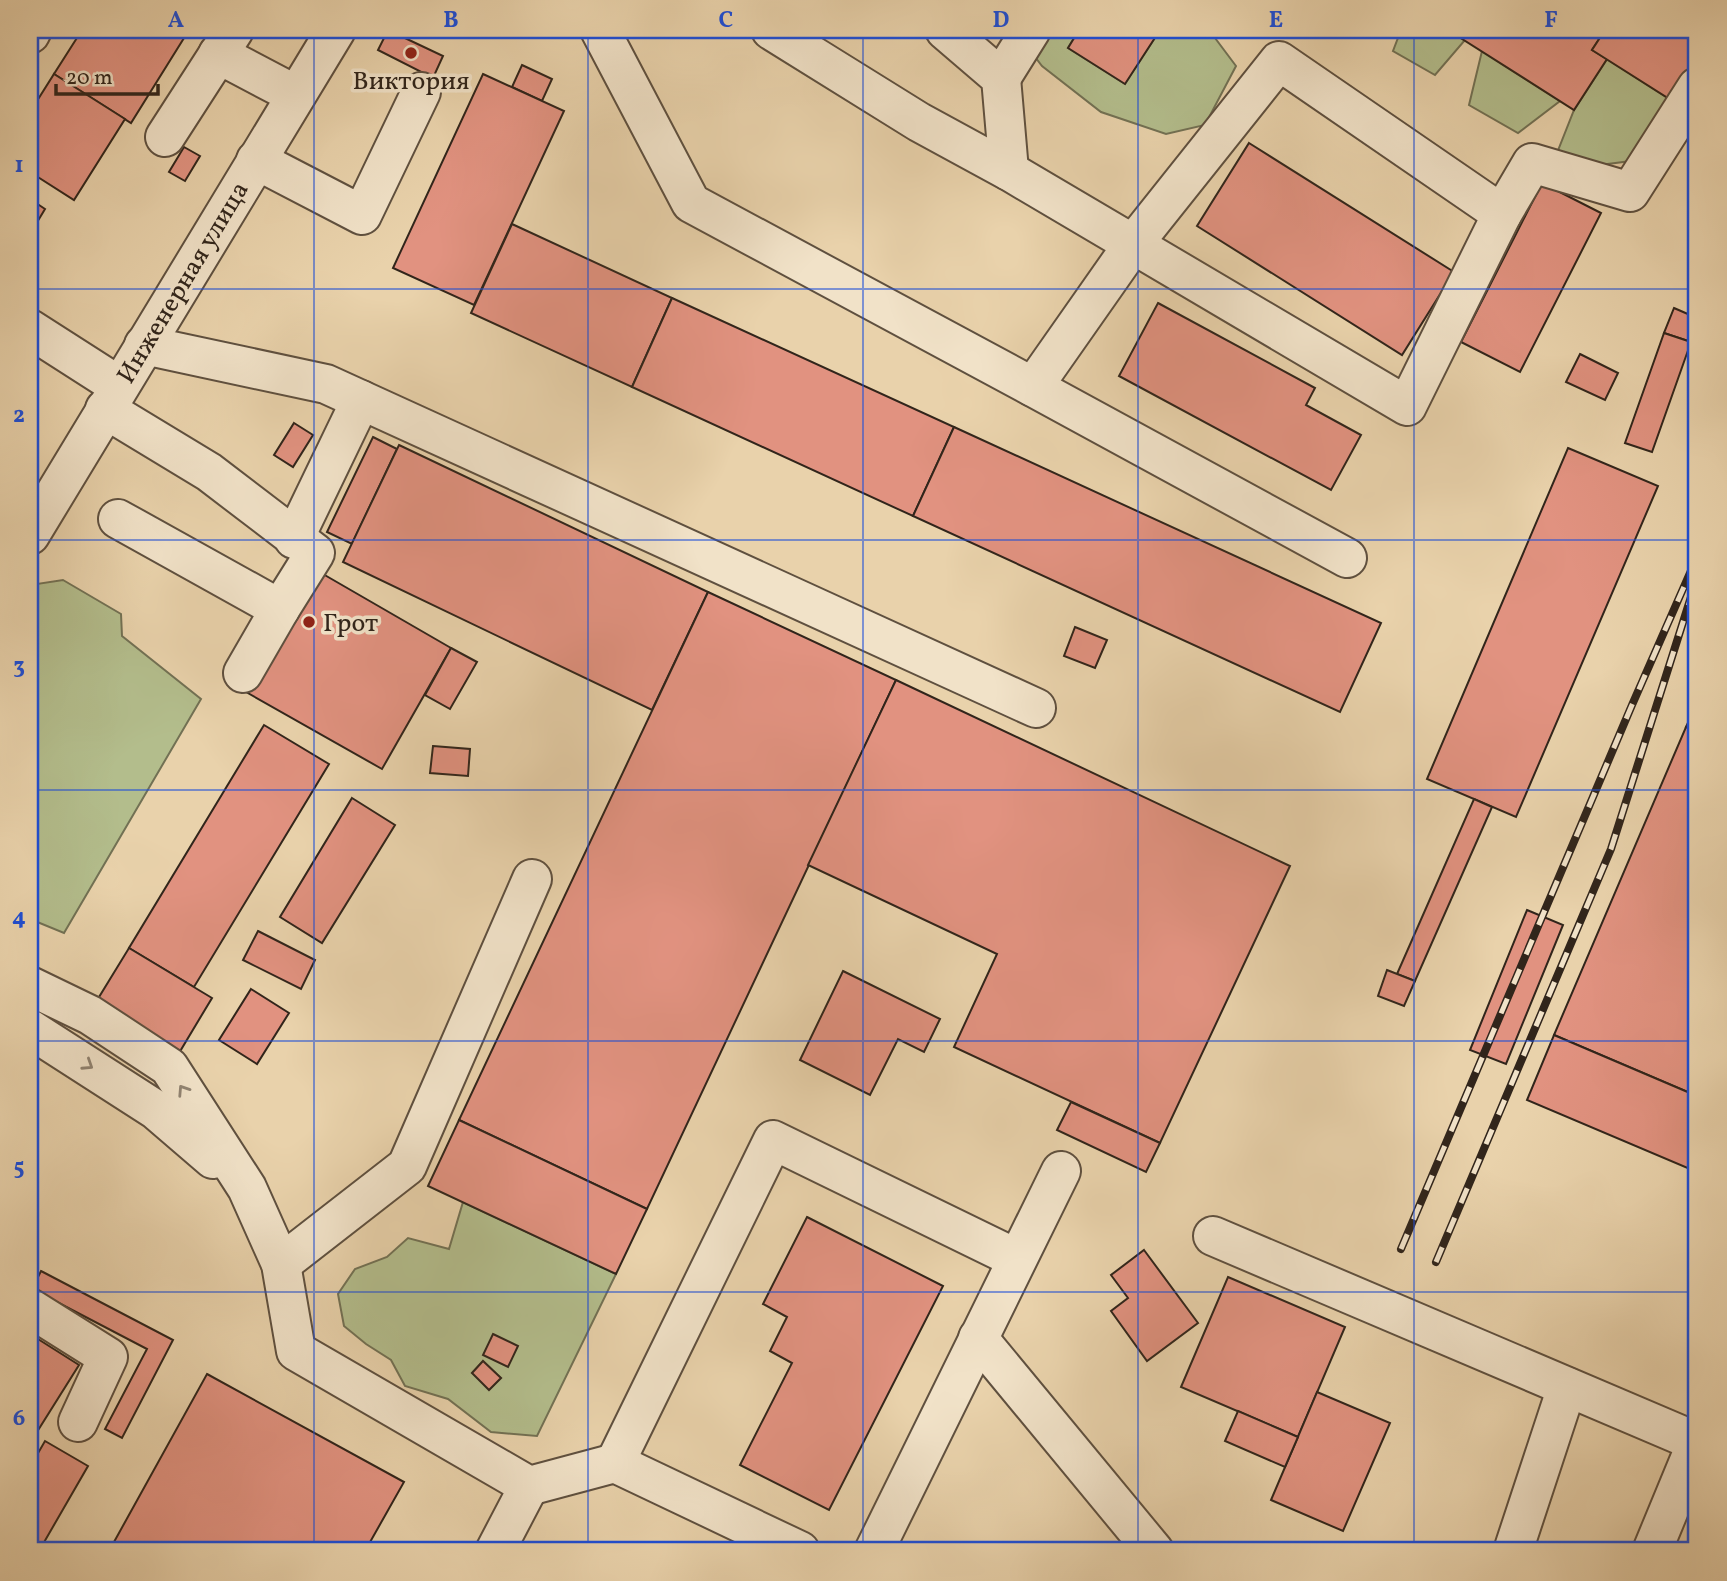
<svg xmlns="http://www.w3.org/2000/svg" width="1727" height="1581" font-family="Vollkorn,serif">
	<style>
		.green { fill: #b3bd8c; stroke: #727154; stroke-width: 2; fill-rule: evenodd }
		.building { fill: #e19280; stroke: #31251b; stroke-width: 2 }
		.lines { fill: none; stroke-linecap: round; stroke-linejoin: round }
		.minor-casing { stroke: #5f503f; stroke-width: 42 }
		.minor { stroke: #f1e2c8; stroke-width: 38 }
		.rail-casing { stroke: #31251b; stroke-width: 8 }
		.rail { stroke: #f1e2c8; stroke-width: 5; stroke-dasharray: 16; stroke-linecap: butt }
		.oneway { stroke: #918472 }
		.grid { fill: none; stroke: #1d4ed8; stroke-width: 2; stroke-opacity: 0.55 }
		.poi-dot { fill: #8f2418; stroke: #f1e2c8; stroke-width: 2.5 }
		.labels { text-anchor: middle; stroke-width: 7; stroke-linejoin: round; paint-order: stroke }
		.poi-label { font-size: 26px; fill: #31251b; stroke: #f1e2c8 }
		.street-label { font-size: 26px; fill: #31251b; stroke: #f1e2c8 }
		.neatline { fill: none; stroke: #1d4ed8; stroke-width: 2.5 }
		.grid-label { font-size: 23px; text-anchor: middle; font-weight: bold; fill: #1d4ed8 }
	</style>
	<rect width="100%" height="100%" fill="#e9d2ab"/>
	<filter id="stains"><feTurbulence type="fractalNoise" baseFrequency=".00286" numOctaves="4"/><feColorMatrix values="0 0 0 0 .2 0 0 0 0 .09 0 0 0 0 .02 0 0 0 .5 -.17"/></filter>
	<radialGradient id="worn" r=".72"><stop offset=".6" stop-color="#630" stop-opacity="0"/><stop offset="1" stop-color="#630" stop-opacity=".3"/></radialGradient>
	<g class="green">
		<path d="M1041 30H1079L1068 48 1125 84 1160 30H1209L1236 66 1205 125 1166 134 1101 112 1042 66 1029 49Z"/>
		<path d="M1401 30H1448L1465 40 1435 75 1393 51Z"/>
		<path d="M1482 51 1560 101 1518 133 1469 105Z"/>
		<path d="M1607 59 1671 100 1631 161 1584 167 1557 153 1574 110Z"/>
		<path d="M63 580 121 614 122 636 201 699 64 933 30 919V585Z"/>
		<path d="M463 1202 616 1274 537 1436 491 1432 448 1399 405 1386 391 1360 366 1344 344 1326 338 1294 355 1269 387 1257 408 1238 449 1249ZM483 1361 501 1378 490 1389 472 1373Z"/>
	</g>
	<g class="building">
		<path d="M82 30H189L131 123 54 74Z"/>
		<path d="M388 30 443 56 433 78 378 50Z"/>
		<path d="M1079 30H1160L1125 84 1068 48Z"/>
		<path d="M1448 30H1605L1592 50 1607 59 1574 110Z"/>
		<path d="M1605 30H1697V59L1671 100 1592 50Z"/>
		<path d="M522 65 552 79 542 101 512 87Z"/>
		<path d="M54 74 125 119 74 200 30 172V112Z"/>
		<path d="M483 74 564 111 474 305 393 268Z"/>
		<path d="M1249 143 1454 272 1402 355 1197 226Z"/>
		<path d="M184 147 200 156 185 181 169 172Z"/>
		<path d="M1542 183 1601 213 1520 372 1461 342Z"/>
		<path d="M30 199 45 209 30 234Z"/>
		<path d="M512 224 672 298 632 387 471 313Z"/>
		<path d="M672 298 954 427 913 516 632 387Z"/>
		<path d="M1158 303 1315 388 1306 405 1361 435 1331 490 1119 376Z"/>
		<path d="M1674 308 1697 318V327L1691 342 1664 333Z"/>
		<path d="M1664 333 1691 342 1652 452 1625 443Z"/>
		<path d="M1580 354 1618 373 1605 400 1566 382Z"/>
		<path d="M294 423 313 435 293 467 274 455Z"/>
		<path d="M954 427 1381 623 1340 712 913 516Z"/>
		<path d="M373 437 397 449 352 544 327 532Z"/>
		<path d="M399 445 708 592 652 710 343 562Z"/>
		<path d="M1568 448 1658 486 1516 817 1427 779Z"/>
		<path d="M316 570 451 648 382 769 246 692Z"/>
		<path d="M708 592 896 680 647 1209 459 1120Z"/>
		<path d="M1075 627 1107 640 1095 668 1064 656Z"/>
		<path d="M451 648 477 662 450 709 425 695Z"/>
		<path d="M896 680 1290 866 1160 1143 954 1047 997 954 808 865Z"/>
		<path d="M1697 703V731L1686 727Z"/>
		<path d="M264 725 329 764 194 987 129 948Z"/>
		<path d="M1686 727 1697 731V1096L1554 1035Z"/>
		<path d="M433 746 470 749 468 776 430 773Z"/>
		<path d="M352 798 395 825 322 943 280 917Z"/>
		<path d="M1474 799 1492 807 1415 981 1397 974Z"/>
		<path d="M1527 910 1563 925 1506 1064 1470 1050Z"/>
		<path d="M258 931 315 960 301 989 243 960Z"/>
		<path d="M129 948 212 998 179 1053 96 1002Z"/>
		<path d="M1387 970 1415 981 1404 1006 1378 996Z"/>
		<path d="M843 971 940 1019 924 1052 898 1039 870 1095 800 1060Z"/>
		<path d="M251 989 289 1013 257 1064 219 1040Z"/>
		<path d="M1554 1035 1697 1096V1172L1527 1100Z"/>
		<path d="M1071 1102 1160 1143 1146 1172 1057 1130Z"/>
		<path d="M459 1120 647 1209 616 1274 428 1186Z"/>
		<path d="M807 1217 943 1286 829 1510 740 1465 792 1363 770 1351 787 1317 763 1304Z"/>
		<path d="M1144 1250 1198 1323 1147 1361 1111 1311 1128 1298 1111 1275Z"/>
		<path d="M41 1271 173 1340 122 1438 105 1429 147 1349 32 1289Z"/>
		<path d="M1228 1277 1345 1327 1298 1437 1181 1387Z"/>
		<path d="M30 1334 79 1365 30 1443Z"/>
		<path d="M493 1334 518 1346 508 1367 483 1355Z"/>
		<path d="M483 1361 501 1378 489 1390 472 1373Z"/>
		<path d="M207 1374 404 1482 365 1551H342L336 1548 334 1551H109Z"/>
		<path d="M1317 1392 1390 1423 1343 1531 1271 1500Z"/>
		<path d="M1238 1411 1298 1437 1285 1467 1225 1441Z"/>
		<path d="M45 1441 88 1466 39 1551H30V1467Z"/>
	</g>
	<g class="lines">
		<g class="minor-casing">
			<g id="minor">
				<path d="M600 30 691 203 1033 387 1347 558"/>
				<path d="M771 30 919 122 1009 171 1407 406 1502 214 1279 61 1134 243 1033 387"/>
				<path d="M945 30 1001 78 1009 171"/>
				<path d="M30 34 32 30"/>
				<path d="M218 54 296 95"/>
				<path d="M1001 78 1031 30"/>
				<path d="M165 137 234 30"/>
				<path d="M256 160 362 215 421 92"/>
				<path d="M1502 214 1532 163 1630 192 1697 87"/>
				<path d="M30 329 119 386"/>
				<path d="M144 345 326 384 1036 708"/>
				<path d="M105 409 209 472 315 553 280 609 243 673"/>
				<path d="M118 519 280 609"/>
				<path d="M30 535 336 30"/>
				<path d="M294 539 361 400"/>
				<path d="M30 986 90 1015 169 1067 247 1188 281 1264 296 1351 529 1486 615 1463 800 1551"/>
				<path d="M30 1029 156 1110 213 1159"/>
				<path d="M1213 1236 1697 1442 1652 1551"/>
				<path d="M281 1264 407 1166 532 879"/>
				<path d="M30 1308 108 1357 78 1422"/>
				<path d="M978 1338 1154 1551"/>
				<path d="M615 1463 773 1140 1017 1259"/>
				<path d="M495 1551 529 1486"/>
				<path d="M874 1551 1061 1171"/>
				<path d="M1513 1551 1567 1387"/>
			</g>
		</g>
		<use href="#minor" class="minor"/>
		<g class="rail-casing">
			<g id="rail">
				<path d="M1401 1249 1632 705 1697 557"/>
				<path d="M1436 1262 1611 849 1697 578"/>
			</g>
		</g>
		<use href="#rail" class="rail"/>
	</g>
	<defs><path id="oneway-chevron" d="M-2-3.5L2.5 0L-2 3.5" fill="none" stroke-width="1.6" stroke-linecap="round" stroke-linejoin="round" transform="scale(1.75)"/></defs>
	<g class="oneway">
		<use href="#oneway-chevron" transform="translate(88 1065) rotate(33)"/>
		<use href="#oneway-chevron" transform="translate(183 1090) rotate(-123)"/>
	</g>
	<path class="grid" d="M314 30V1551M588 30V1551M863 30V1551M1138 30V1551M1414 30V1551M30 289H1697M30 540H1697M30 790H1697M30 1041H1697M30 1292H1697"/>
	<g class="poi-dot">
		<circle cx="411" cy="53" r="7"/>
		<circle cx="309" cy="622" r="7"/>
	</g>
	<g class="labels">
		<g class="poi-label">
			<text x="411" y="89">Виктория</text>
			<text x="323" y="631" text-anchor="start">Грот</text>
		</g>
		<g class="street-label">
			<text transform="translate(182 282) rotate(-59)" y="9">Инженерная улица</text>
		</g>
	</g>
	<rect width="1727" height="1581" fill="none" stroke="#e9d2ab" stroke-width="77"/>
	<path d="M56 84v10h102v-10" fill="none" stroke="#31251b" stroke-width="3.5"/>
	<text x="66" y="84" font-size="21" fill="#31251b" stroke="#f1e2c8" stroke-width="5" paint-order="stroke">20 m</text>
	<rect x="38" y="38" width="1650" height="1504" class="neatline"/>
	<g class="grid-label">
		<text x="176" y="27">A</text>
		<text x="451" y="27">B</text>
		<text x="726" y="27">C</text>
		<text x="1001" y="27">D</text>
		<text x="1276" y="27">E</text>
		<text x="1551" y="27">F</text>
		<text x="19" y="172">1</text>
		<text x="19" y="422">2</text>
		<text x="19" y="673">3</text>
		<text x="19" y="924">4</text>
		<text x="19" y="1174">5</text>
		<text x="19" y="1425">6</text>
	</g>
	<rect width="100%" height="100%" filter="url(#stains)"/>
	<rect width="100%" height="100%" fill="url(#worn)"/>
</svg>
